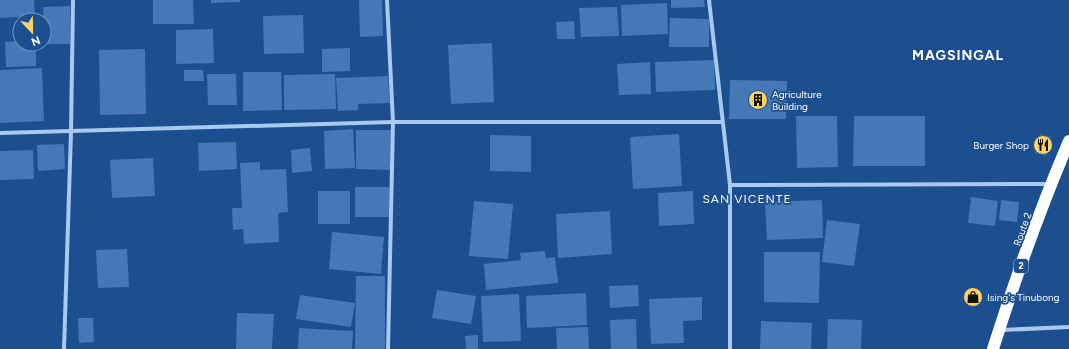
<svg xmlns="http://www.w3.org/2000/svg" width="1069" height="349" font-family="Figtree,sans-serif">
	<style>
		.building { fill: #4478b7 }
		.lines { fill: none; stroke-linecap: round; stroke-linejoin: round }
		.street { stroke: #a9c9ee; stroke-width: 4 }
		.highway { stroke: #fff; stroke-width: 12 }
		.labels { text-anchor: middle; stroke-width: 3.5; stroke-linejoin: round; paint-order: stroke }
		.shield { fill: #1b4f8f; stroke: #bbcadd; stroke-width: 1 }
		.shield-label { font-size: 9px; font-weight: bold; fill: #fff }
		.poi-label { font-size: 10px; fill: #fff; stroke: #1b4f8f; text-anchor: start }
		.street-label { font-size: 10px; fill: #fff; stroke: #1b4f8f }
		.quarter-label { font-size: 12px; letter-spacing: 1px; fill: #fff; stroke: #1b4f8f }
		.district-label { font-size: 14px; font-weight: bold; letter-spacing: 1px; fill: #fff; stroke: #1b4f8f }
	</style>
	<rect width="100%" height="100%" fill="#1b4f8f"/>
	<g class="building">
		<path d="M0 0H34L35 16 0 18Z"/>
		<path d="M153 0H193L194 24H153Z"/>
		<path d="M211 0H240V2L211 3Z"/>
		<path d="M359 0H382L383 36 360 37Z"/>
		<path d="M671 0H704L705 7 671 8Z"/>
		<path d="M667 3 668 34 622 36 621 5Z"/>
		<path d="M70 6V44H44L43 7Z"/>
		<path d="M617 7 619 36 581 37 579 8Z"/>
		<path d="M303 15 304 53 264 54 263 16Z"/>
		<path d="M670 18 709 19V47H669Z"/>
		<path d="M574 21 575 39H557L556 22Z"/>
		<path d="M213 29 214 63 176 64V30Z"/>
		<path d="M20 41V44H36V66L6 67 5 42Z"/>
		<path d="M492 43 494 102 451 104 448 45Z"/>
		<path d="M350 48V71L322 72V49Z"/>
		<path d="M145 49 146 114 100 115 99 50Z"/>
		<path d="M714 60 715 90 656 92 655 62Z"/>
		<path d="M650 62 651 94 619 95 617 64Z"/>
		<path d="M42 68 44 121 0 123V70Z"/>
		<path d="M184 70H203L204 81H184Z"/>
		<path d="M243 72H281L282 110 243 111Z"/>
		<path d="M207 74H236L237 105H208Z"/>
		<path d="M335 74 336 109 284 110V75Z"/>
		<path d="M388 76 390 103 358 104V110L338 111 336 78Z"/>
		<path d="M730 80 787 81 786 119H729Z"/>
		<path d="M796 116H837L838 167 797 168Z"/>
		<path d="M854 116H925V166H853Z"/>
		<path d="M353 129 355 168 325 169 324 131Z"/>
		<path d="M356 130H391L390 170 356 169Z"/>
		<path d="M679 134 682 186 633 189 630 137Z"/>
		<path d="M1040 134 1051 137 1046 156 1035 153Z"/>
		<path d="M490 135 531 136V172L490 171Z"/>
		<path d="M236 142 237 169 199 171 198 143Z"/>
		<path d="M64 144 65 169 38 171 37 145Z"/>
		<path d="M310 148 312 171 292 173 291 150Z"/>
		<path d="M33 150 34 179 0 180V151Z"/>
		<path d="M153 158 155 196 112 198 110 160Z"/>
		<path d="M260 162V170L286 169 288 212 278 213 279 242 244 244 243 229 233 230 232 208H242L240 163Z"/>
		<rect x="355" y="187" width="34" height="30"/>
		<rect x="318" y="191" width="32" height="33"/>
		<path d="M693 191 694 224 659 226 658 193Z"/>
		<path d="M971 197 998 201 995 226 968 223Z"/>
		<path d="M822 200 823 238 767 240 765 202Z"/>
		<path d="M1001 200 1019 202 1017 222 999 220Z"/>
		<path d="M474 201 513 204 508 259 469 256Z"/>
		<path d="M610 211 612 254 558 258 556 214Z"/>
		<path d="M827 220 860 224 854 266 822 262Z"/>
		<path d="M332 232 384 237 381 274 329 269Z"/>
		<path d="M127 249 129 287 98 288 96 250Z"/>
		<path d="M545 251 546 258 555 257 558 283 486 290 484 264 521 260 520 253Z"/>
		<path d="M764 252H820L819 303 764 302Z"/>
		<path d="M356 276H385V349H355Z"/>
		<path d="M638 285 639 306 610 308 609 286Z"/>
		<path d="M437 290 476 296 471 324 432 318Z"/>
		<path d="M586 293 587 325 527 328 526 296Z"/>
		<path d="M519 294 521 341 483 342 481 296Z"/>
		<path d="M300 295 355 303 351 327 296 319Z"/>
		<path d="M702 297V320L683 321 684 343 651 344 649 299Z"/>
		<path d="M237 313 274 314 272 349H236Z"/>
		<path d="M78 318H93L94 342 79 343Z"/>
		<path d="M636 319 637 349H611L610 320Z"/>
		<path d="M828 319 862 320 861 349H827Z"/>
		<path d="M761 321 812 323 811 349H760Z"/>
		<path d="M588 327 589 349H557L556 328Z"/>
		<path d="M299 328 353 331 352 349H298Z"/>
		<path d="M478 335V349H466L465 336Z"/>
	</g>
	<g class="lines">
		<g class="street">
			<path d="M387 0 393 122 388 349"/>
			<path d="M709 0 730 185V349"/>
			<path d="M0 133 393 122H722"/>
			<path d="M730 185 1049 184"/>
			<path d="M1002 330 1069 327"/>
			<path d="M64 349 71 132 73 0"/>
		</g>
		<path class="highway" d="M993 349C1015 279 1040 209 1069 141"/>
	</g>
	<defs>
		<g id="building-disc" transform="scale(1)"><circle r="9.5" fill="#ffd166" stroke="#1b4f8f"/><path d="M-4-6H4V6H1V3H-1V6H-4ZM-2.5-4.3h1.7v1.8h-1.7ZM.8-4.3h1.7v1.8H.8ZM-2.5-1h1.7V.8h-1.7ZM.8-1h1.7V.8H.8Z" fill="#111"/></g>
		<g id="restaurant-disc" transform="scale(1)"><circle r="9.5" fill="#ffd166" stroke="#1b4f8f"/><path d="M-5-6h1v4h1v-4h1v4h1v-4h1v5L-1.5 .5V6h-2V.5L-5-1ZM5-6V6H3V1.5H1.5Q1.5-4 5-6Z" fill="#111"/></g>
		<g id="shop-disc" transform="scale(1)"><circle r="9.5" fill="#ffd166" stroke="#1b4f8f"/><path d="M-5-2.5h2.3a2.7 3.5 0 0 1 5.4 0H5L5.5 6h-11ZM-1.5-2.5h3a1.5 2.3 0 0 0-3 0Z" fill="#111"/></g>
	</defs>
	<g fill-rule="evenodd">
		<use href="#building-disc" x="758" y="100"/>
		<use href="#restaurant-disc" x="1043" y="145"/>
		<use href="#shop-disc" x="973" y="297"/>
	</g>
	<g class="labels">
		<rect class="shield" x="1014" y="259" width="14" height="14" rx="3"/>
		<g class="shield-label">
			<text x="1021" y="269">2</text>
		</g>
		<g class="poi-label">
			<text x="772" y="98">Agriculture<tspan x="772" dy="12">Building</tspan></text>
			<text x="1029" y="149" text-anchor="end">Burger Shop</text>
			<text x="987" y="301">Ising's Tinubong</text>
		</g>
		<g class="street-label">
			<text transform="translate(1022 229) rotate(-70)" y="4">Route 2</text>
		</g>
		<g class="quarter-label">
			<text x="747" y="203">SAN VICENTE</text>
		</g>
		<g class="district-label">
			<text x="958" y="60">MAGSINGAL</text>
		</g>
	</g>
	<g transform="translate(32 32) rotate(158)"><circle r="19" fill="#1b4f8f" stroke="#7695bc"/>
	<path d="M0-3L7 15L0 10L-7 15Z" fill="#ffd166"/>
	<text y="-6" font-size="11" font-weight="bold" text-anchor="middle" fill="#ffffff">N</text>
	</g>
</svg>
